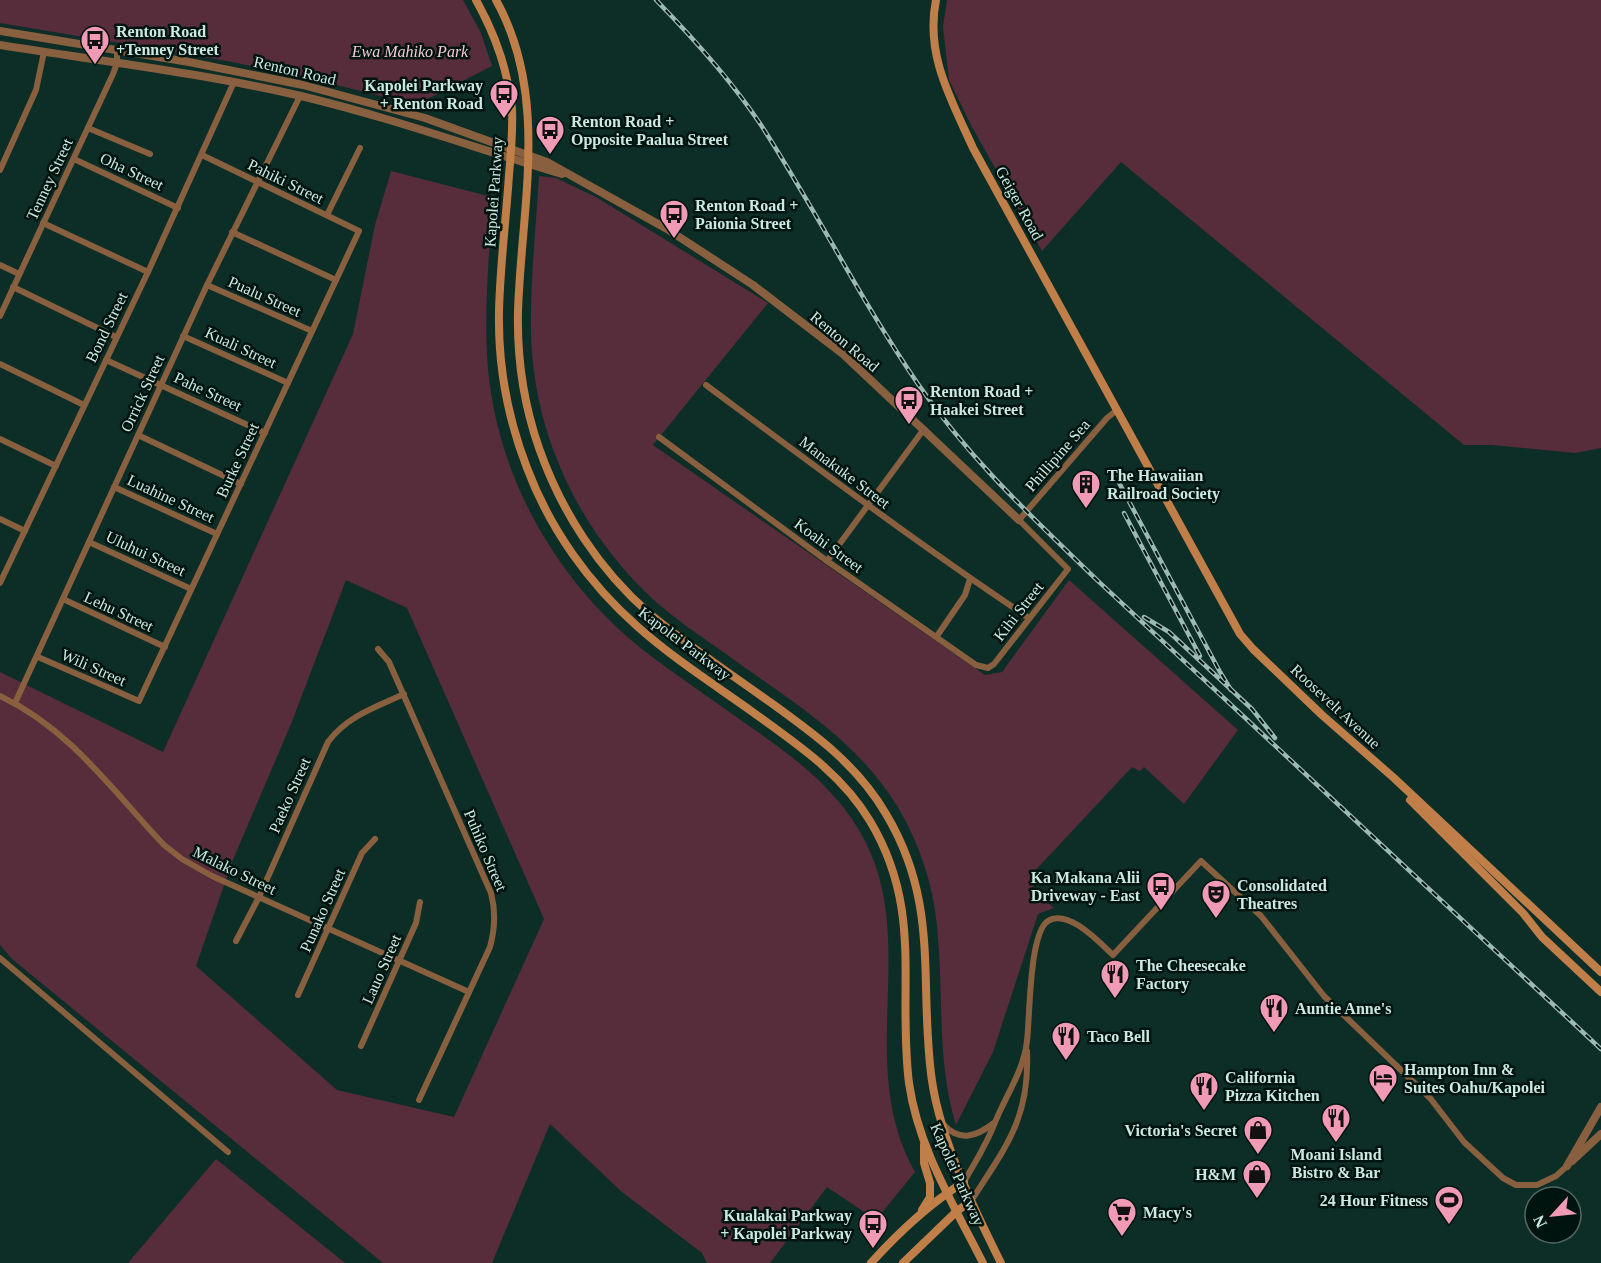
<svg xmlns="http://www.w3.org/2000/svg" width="1601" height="1263" font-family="'Times New Roman',serif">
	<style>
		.green { fill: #572c3b; fill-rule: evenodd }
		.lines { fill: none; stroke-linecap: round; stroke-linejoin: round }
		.minor { stroke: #89603f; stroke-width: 6 }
		.tertiary { stroke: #89603f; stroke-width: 8 }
		.secondary { stroke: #c07f49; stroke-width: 8 }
		.rail-casing { stroke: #9cbab3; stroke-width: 4.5 }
		.rail { stroke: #00140f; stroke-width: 2; stroke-dasharray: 7; stroke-linecap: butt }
		.labels { text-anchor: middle; stroke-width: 5; stroke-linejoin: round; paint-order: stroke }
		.poi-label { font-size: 16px; font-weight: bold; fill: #cbe9e1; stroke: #00140f; text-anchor: start }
		.park-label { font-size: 16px; font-style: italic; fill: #f4c9d5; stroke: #00140f }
		.street-label { font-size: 16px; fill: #cbe9e1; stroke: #00140f }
	</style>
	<rect width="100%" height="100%" fill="#0d2d27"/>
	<g class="green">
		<path d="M0 0H463L481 33 492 66 416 105 305 77 227 61 0 23Z"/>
		<path d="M947 0H1601V448L1575 453 1492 445H1464L1121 162 1042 251 972 127 949 80 943 27Z"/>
		<path d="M391 171 492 197C490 254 483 312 488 368 497 473 552 572 631 640 658 663 689 683 718 704 774 744 835 780 866 843 918 947 855 1065 915 1172L876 1220 827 1187 770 1263H707L702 1253 622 1192 550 1124 492 1263H383L12 959 0 945V672L163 752 353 334 375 225ZM346 580 407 608 544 919 454 1117 337 1090 196 966 232 862 291 724Z"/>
		<path d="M539 176 556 178 596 197 768 303 653 445 985 675 1002 672 1069 580 1238 730 1184 804 1144 767 1140 771 1132 767 1031 875 1036 883 1032 888 1054 908 1038 914 993 1052 956 1125C936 1060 944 993 937 926 933 884 919 842 897 806 858 742 796 704 737 662 710 642 681 624 656 602 580 533 533 435 531 332 530 280 536 228 539 176Z"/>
		<path d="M216 1159 345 1263H128Z"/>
	</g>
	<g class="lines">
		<g class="minor">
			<path d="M88 128 150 154"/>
			<path d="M74 159 178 208"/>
			<path d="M0 170 36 90 44 52"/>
			<path d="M327 215 360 148"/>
			<path d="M43 223 148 272"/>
			<path d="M232 232 336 280"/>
			<path d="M0 265 19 274"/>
			<path d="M207 285 312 331"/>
			<path d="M13 287 116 337"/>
			<path d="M0 316 113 74 117 63V52"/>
			<path d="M183 336 288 383"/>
			<path d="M106 360 265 433"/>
			<path d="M0 364 84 405"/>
			<path d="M706 385C812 464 918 544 1029 618"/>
			<path d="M138 435 241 484"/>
			<path d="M659 437 827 561 976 665 988 668 994 664 1068 569 1019 520 1107 418 1117 410"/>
			<path d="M0 439 56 466"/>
			<path d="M114 487 217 534"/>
			<path d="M0 519 25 531"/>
			<path d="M89 542 191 589"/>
			<path d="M827 561 924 429"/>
			<path d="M0 583 148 272 234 82"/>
			<path d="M63 599 165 647"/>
			<path d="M937 636 965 595 970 579"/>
			<path d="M378 649 389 662 491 893C496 912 495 929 490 947L419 1100"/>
			<path d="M38 657 139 701 359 231 202 155"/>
			<path d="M0 696C70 729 112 790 164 845L182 859 212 876 469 992"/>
			<path d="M15 703 207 285 300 96"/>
			<path d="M236 941 259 897 328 742C347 716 376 707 404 694"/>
			<path d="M0 958 228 1152"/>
			<path d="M298 995 362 853 375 839"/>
			<path d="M361 1046 416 923 420 902"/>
			<path d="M943 1124C960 1143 977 1136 994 1123"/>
			<path d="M964 1182C970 1170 978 1159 984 1146 991 1134 995 1121 1001 1109 1012 1086 1024 1066 1027 1041 1030 1017 1029 933 1048 921 1068 908 1100 943 1113 955L1201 861 1261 916 1324 996 1430 1098 1464 1142 1503 1178 1516 1185H1537L1556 1176 1567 1166"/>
			<path d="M971 1201C1005 1148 1030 1119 1027 1051"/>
		</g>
		<g class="tertiary">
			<path d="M0 31 189 62 303 85 425 118 547 162 667 229 753 285 843 354 1019 520"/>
			<path d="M0 45C100 61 202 73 301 96 389 117 475 148 562 174"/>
			<path d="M1572 1161 1601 1134"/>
			<path d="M1567 1166 1601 1107"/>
		</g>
		<g class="secondary">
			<path d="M476 0C495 34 508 70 512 109 513 131 511 153 509 175 506 220 500 266 499 312 498 365 508 419 527 468 550 529 589 584 638 627 674 659 715 685 754 713 798 745 842 774 870 821 924 911 897 987 909 1083 918 1148 954 1205 983 1263"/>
			<path d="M496 0C550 97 521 208 518 312 517 358 524 405 539 448 561 511 599 570 650 614 687 645 728 672 767 700 813 733 857 764 886 814 941 906 918 983 932 1081 941 1141 974 1209 1001 1263"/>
			<path d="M936 0C925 55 951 99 973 148L1240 634 1253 649 1322 715 1394 778 1601 972"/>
			<path d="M1410 800 1523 913 1542 937 1601 992"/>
			<path d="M922 1210 930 1197V1183L924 1163V1145"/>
			<path d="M871 1263C898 1233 929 1204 964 1182"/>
			<path d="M903 1263 957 1211 971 1201"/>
		</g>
		<g class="rail-casing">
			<g id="rail">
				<path d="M656 0C694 39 731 80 761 125 816 210 861 301 918 384 971 461 1032 517 1098 581L1601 1049"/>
				<path d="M1116 477 1220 672 1231 690"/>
				<path d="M1124 513 1200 656"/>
				<path d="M1144 617 1169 632 1252 709 1275 738"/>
			</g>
		</g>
		<use href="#rail" class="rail"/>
	</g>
	<defs>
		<g id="bus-pin" transform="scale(1.5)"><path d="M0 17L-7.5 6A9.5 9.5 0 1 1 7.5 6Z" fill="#f09ab6" stroke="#00140f"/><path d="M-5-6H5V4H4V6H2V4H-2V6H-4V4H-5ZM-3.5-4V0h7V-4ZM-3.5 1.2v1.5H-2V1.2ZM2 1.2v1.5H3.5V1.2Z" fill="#111"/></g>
		<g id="building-pin" transform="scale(1.5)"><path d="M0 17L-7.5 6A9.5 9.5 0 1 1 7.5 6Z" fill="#f09ab6" stroke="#00140f"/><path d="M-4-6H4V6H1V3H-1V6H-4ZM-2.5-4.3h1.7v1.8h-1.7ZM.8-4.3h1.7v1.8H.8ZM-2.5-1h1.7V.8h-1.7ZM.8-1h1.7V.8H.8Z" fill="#111"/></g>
		<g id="theatre-pin" transform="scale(1.5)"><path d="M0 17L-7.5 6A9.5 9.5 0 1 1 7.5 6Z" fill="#f09ab6" stroke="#00140f"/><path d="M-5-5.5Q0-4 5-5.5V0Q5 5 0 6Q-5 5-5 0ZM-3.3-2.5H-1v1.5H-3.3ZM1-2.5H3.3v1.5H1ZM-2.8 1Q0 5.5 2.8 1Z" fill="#111"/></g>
		<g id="restaurant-pin" transform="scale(1.5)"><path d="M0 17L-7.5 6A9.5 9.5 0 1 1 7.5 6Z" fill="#f09ab6" stroke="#00140f"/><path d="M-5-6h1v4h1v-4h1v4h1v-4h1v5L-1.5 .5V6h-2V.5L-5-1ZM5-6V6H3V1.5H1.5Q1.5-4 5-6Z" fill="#111"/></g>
		<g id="hotel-pin" transform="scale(1.5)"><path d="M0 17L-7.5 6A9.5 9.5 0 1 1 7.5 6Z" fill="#f09ab6" stroke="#00140f"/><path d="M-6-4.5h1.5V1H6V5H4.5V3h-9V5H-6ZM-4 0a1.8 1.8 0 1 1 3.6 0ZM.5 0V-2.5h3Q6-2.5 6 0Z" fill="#111"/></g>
		<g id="shop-pin" transform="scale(1.5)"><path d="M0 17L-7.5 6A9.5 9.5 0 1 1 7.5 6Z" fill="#f09ab6" stroke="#00140f"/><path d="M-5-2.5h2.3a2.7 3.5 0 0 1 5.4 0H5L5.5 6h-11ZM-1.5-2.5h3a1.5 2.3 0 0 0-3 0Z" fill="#111"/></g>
		<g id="stadium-pin" transform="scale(1.5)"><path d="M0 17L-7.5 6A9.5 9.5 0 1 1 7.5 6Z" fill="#f09ab6" stroke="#00140f"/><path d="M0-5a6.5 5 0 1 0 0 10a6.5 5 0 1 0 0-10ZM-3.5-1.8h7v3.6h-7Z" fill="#111"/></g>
		<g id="supermarket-pin" transform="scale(1.5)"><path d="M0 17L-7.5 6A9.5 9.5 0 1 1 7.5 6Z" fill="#f09ab6" stroke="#00140f"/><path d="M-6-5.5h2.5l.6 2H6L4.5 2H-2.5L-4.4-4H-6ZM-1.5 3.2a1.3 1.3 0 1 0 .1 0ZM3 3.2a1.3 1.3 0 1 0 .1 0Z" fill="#111"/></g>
	</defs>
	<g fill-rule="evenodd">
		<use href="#bus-pin" x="95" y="40"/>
		<use href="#bus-pin" x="504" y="94"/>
		<use href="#bus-pin" x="550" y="130"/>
		<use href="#bus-pin" x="674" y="214"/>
		<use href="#bus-pin" x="909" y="400"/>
		<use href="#building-pin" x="1086" y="484"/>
		<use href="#bus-pin" x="1161" y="886"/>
		<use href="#theatre-pin" x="1216" y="894"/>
		<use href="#restaurant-pin" x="1115" y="974"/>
		<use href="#restaurant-pin" x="1274" y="1008"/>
		<use href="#restaurant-pin" x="1066" y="1036"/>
		<use href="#hotel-pin" x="1383" y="1078"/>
		<use href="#restaurant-pin" x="1204" y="1086"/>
		<use href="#restaurant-pin" x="1336" y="1118"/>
		<use href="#shop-pin" x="1258" y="1130"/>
		<use href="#shop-pin" x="1257" y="1174"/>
		<use href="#stadium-pin" x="1449" y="1200"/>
		<use href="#supermarket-pin" x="1122" y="1212"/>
		<use href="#bus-pin" x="873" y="1224"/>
	</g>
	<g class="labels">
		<g class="poi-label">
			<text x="116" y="37">Renton Road<tspan x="116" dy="18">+Tenney Street</tspan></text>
			<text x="483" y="91" text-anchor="end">Kapolei Parkway<tspan x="483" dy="18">+ Renton Road</tspan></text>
			<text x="571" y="127">Renton Road +<tspan x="571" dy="18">Opposite Paalua Street</tspan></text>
			<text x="695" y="211">Renton Road +<tspan x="695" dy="18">Paionia Street</tspan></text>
			<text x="930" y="397">Renton Road +<tspan x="930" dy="18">Haakei Street</tspan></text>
			<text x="1107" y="481">The Hawaiian<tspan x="1107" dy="18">Railroad Society</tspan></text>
			<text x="1140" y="883" text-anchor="end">Ka Makana Alii<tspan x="1140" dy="18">Driveway - East</tspan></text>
			<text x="1237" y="891">Consolidated<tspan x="1237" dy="18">Theatres</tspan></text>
			<text x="1136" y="971">The Cheesecake<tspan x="1136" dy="18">Factory</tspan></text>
			<text x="1295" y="1014">Auntie Anne's</text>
			<text x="1087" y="1042">Taco Bell</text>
			<text x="1404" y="1075">Hampton Inn &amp;<tspan x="1404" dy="18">Suites Oahu/Kapolei</tspan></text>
			<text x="1225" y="1083">California<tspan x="1225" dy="18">Pizza Kitchen</tspan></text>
			<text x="1237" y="1136" text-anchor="end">Victoria's Secret</text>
			<text x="1336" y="1160" text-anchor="middle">Moani Island<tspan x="1336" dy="18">Bistro &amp; Bar</tspan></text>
			<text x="1236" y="1180" text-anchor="end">H&amp;M</text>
			<text x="1428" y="1206" text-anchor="end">24 Hour Fitness</text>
			<text x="1143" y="1218">Macy's</text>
			<text x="852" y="1221" text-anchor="end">Kualakai Parkway<tspan x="852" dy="18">+ Kapolei Parkway</tspan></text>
		</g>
		<g class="park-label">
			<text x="410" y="57">Ewa Mahiko Park</text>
		</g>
		<g class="street-label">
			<text transform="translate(295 70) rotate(13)" y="6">Renton Road</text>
			<text transform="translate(132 171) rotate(25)" y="6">Oha Street</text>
			<text transform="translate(49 179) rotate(-65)" y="6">Tenney Street</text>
			<text transform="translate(286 181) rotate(26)" y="6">Pahiki Street</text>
			<text transform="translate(493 192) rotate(-86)" y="6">Kapolei Parkway</text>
			<text transform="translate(1020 203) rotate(61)" y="6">Geiger Road</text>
			<text transform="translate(265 296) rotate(24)" y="6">Pualu Street</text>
			<text transform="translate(106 327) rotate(-64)" y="6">Bond Street</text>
			<text transform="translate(845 341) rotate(40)" y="6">Renton Road</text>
			<text transform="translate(241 347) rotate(25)" y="6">Kuali Street</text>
			<text transform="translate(208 391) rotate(25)" y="6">Pahe Street</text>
			<text transform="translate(142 393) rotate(-65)" y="6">Orrick Street</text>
			<text transform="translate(1057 455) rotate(-49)" y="6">Phillipine Sea</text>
			<text transform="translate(237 460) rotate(-65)" y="6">Burke Street</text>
			<text transform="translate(845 472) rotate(37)" y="6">Manakuke Street</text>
			<text transform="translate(171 498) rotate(25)" y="6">Luahine Street</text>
			<text transform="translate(829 545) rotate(36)" y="6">Koahi Street</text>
			<text transform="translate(146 553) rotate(25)" y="6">Uluhui Street</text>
			<text transform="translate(119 611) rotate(25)" y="6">Lehu Street</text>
			<text transform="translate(1018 611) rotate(-52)" y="6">Kihi Street</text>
			<text transform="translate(685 643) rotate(37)" y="6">Kapolei Parkway</text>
			<text transform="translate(94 667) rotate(24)" y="6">Wili Street</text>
			<text transform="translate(1336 706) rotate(43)" y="6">Roosevelt Avenue</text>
			<text transform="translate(289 795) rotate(-66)" y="6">Paeko Street</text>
			<text transform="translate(486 850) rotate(67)" y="6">Puhiko Street</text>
			<text transform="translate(235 870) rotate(26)" y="6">Malako Street</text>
			<text transform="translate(322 910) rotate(-66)" y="6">Punako Street</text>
			<text transform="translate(381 969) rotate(-66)" y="6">Lauo Street</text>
			<text transform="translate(958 1174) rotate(66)" y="6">Kapolei Parkway</text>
		</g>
	</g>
	<g transform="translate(1553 1215) rotate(243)"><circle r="28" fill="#00140f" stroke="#516963" stroke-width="1.5"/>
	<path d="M0-4.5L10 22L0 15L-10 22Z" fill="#f09ab6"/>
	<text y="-9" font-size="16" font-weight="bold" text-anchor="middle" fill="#cbe9e1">N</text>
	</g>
</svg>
